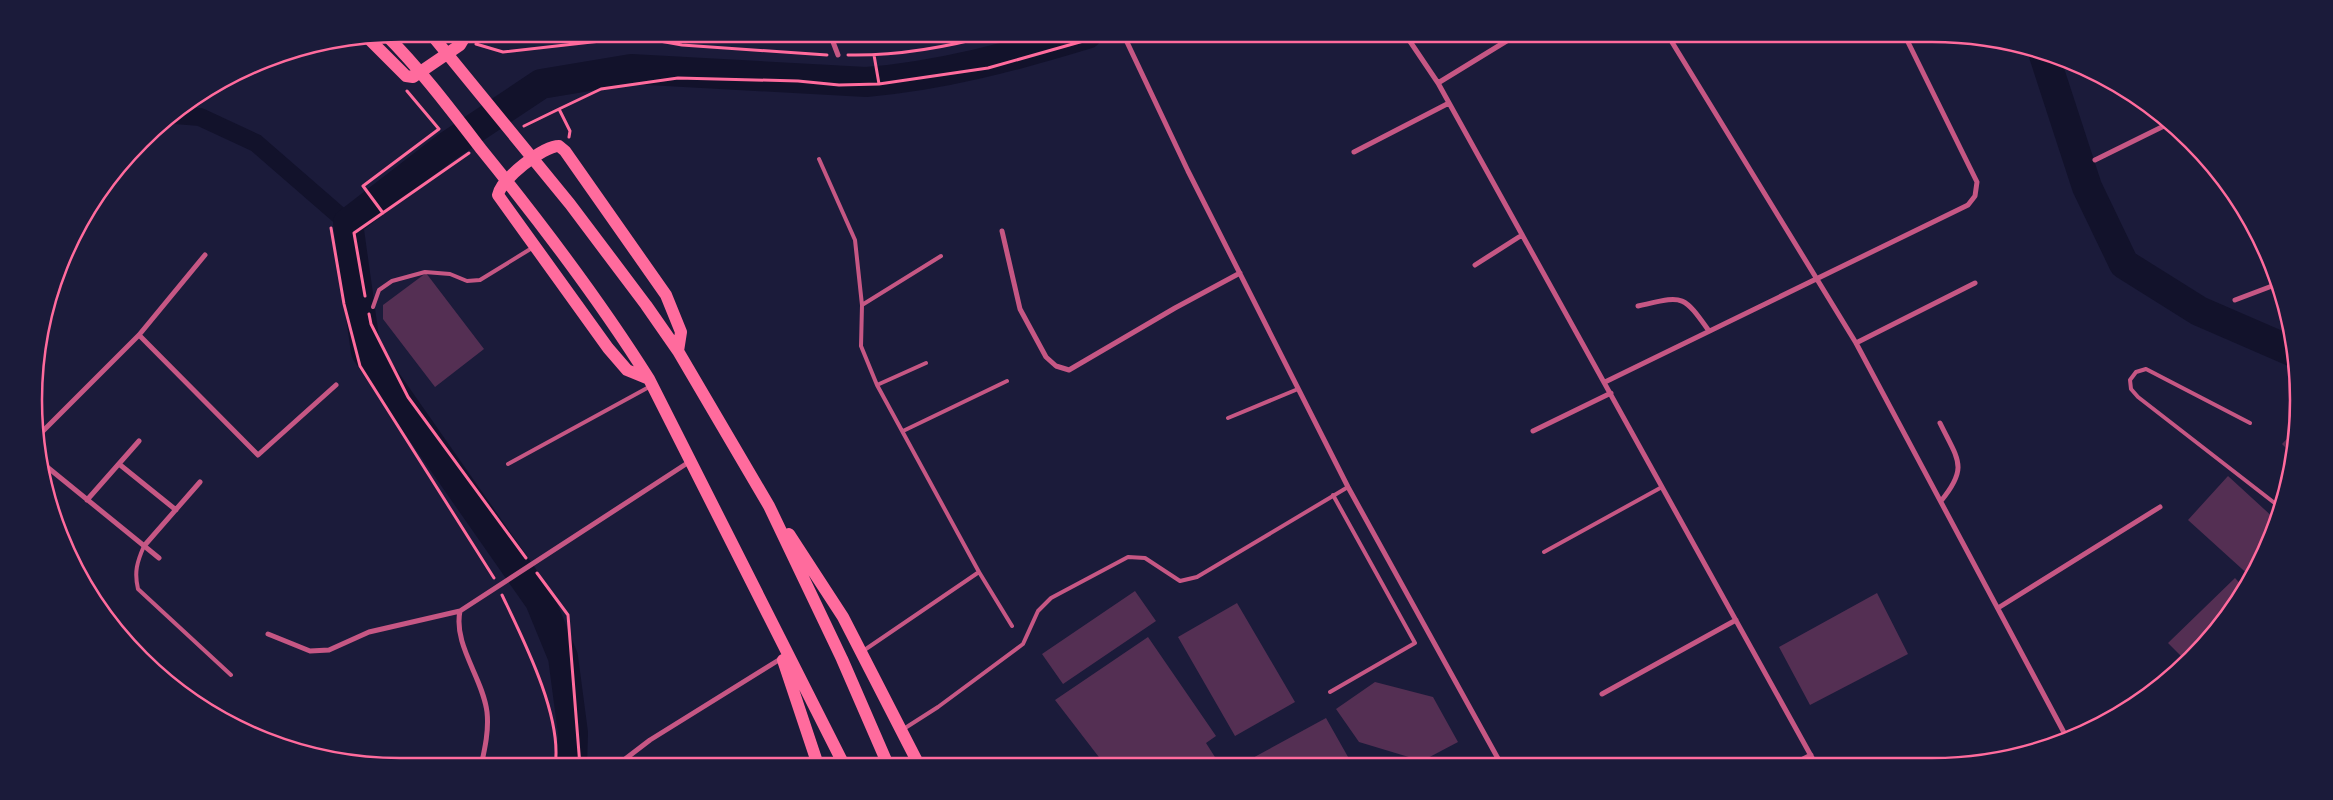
<svg xmlns="http://www.w3.org/2000/svg" width="2333" height="800" font-family="Overpass,sans-serif">
	<style>
		.lines { fill: none; stroke-linecap: round; stroke-linejoin: round }
		.canal { stroke: #12122b; stroke-width: 18 }
		.river { stroke: #12122b; stroke-width: 30 }
		.building { fill: #542f53 }
		.path { stroke: #ff6b9d; stroke-width: 3 }
		.service { stroke: #c65784; stroke-width: 4 }
		.minor { stroke: #c65784; stroke-width: 5 }
		.primary { stroke: #ff6b9d; stroke-width: 12 }
		.rim { fill: none; stroke: #ff6b9d; stroke-width: 2.5 }
	</style>
	<rect width="100%" height="100%" fill="#1b1b3a"/>
	<g class="lines">
		<path class="canal" d="M175,115L200,117L256,143L348,223"/>
		<path class="river" d="M2043,52L2087,187L2124,264L2199,311L2296,353
			M572,766L573,733L563,657L540,601L366,352L348,223L445,148L541,84L631,69L866,82C940,76 1015,56 1087,34"/>
	</g>
	<path class="building" d="M426,273L484,349L435,387L383,319V305Z
		M2298,427L2293,455L2282,444Z
		M2228,476L2276,520L2252,578L2188,520Z
		M2235,578L2245,589L2186,661L2168,643Z
		M1135,591L1156,621L1063,684L1042,654Z
		M1877,593L1908,654L1810,705L1779,647Z
		M1237,603L1295,702L1235,736L1178,637Z
		M1148,637L1216,736L1206,743L1220,765H1105L1055,700Z
		M1375,682L1433,697L1458,742L1422,761L1359,742L1336,709Z
		M1326,718L1352,764L1252,765L1249,760Z"/>
	<g class="lines">
		<path class="path" d="M654,40L682,45L827,55
			M476,44L503,52L636,37
			M848,55C897,56 948,47 995,34
			M874,55L879,84
			M524,126L559,109
			M569,137L570,131L559,109L601,89L678,78L798,81L839,85L879,84L988,68L1108,34
			M383,213L363,186L439,129L407,91
			M331,228L344,304L360,366L494,578
			M365,296L354,233L469,153
			M369,314L371,324L408,397L526,558
			M537,573L568,615L580,766
			M502,595C523,639 563,717 555,766"/>
		<path class="service" d="M819,159L855,240L862,305L861,346L877,385L979,572L1012,626
			M862,305L941,256
			M373,307L379,290L392,281L425,272L450,274L467,281L480,280L532,248
			M877,385L926,363
			M1228,418L1298,389
			M2250,423L2146,369L2136,372L2130,380L2131,389L2138,397L2281,508
			M903,431L1007,381
			M508,464L649,387
			M144,546C137,562 134,572 138,589L231,675
			M1544,552L1662,487
			M863,651L979,572
			M1330,692L1415,643L1333,495
			M902,730L938,707L1023,644L1038,611L1051,598L1128,557L1145,558L1180,581L1197,577L1348,487"/>
		<path class="minor" d="M830,34L838,55
			M1128,34L1126,40L1188,171L1348,487L1501,764
			M1405,34L1438,83L1815,763
			M1667,34L1856,343L2068,740
			M646,38V34
			M1438,83L1518,34
			M1354,152L1449,103
			M2095,160L2170,123
			M1002,231L1020,309L1046,357L1056,366L1069,370L1175,308L1240,273
			M1475,265L1522,235
			M2235,300L2280,283
			M1638,306C1683,296 1682,293 1709,331
			M139,335L258,455L336,385
			M1856,343L1975,283
			M1605,382L1968,205L1975,196L1977,182L1904,34
			M1940,423C1958,460 1969,467 1941,501
			M1533,431L1611,393
			M37,437L139,335L205,255
			M41,462L159,558
			M119,464L176,510
			M87,500L139,441
			M144,546L200,482
			M1998,608L2160,507
			M268,634L310,651L329,650L369,632L460,611
			M1602,694L1736,620
			M1793,764L1811,755
			M481,766C485,748 489,730 487,712C483,678 453,645 460,611L689,462
			M616,766L650,740L782,658"/>
		<path class="primary" d="M431,34L570,204L646,305L678,351L769,506L842,659L888,765
			M386,35C421,70 451,110 481,149C541,223 598,298 649,379L844,765
			M367,37L406,76L413,77L460,45L463,40L462,34
			M649,379L627,370L608,348L498,195C501,179 543,146 559,146L565,151L666,295L681,332L678,351
			M789,534L843,617L919,765
			M783,660L818,765"/>
	</g>
	<path d="M0 0H2333V800H0ZM400 42H1932A358 358 0 0 1 2290 400V400A358 358 0 0 1 1932 758H400A358 358 0 0 1 42 400V400A358 358 0 0 1 400 42Z" fill="#1b1b3a" fill-rule="evenodd"/>
	<path class="rim" d="M400 42H1932A358 358 0 0 1 2290 400V400A358 358 0 0 1 1932 758H400A358 358 0 0 1 42 400V400A358 358 0 0 1 400 42Z"/>
</svg>
